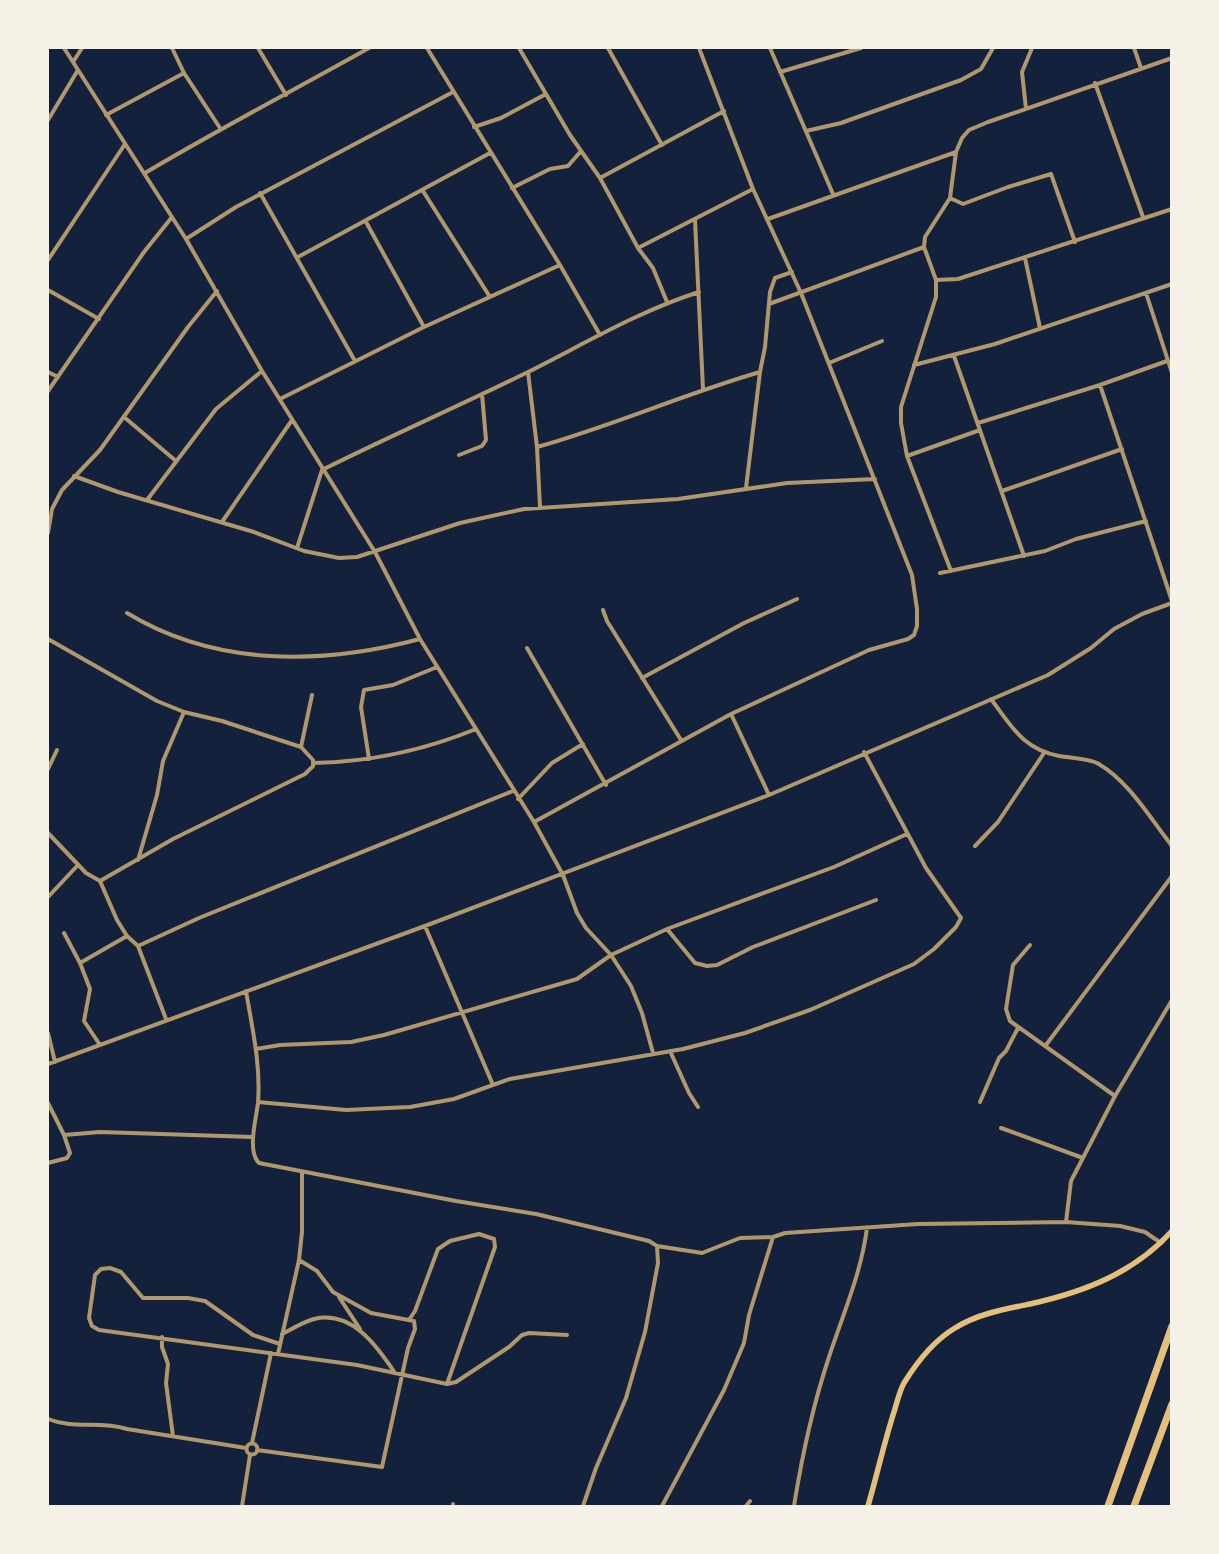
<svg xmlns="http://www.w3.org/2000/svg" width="1219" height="1554" font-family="'PT Sans Narrow',sans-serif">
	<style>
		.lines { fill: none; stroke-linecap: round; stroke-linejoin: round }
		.minor { stroke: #b1986c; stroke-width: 4 }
		.primary { stroke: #e5c07b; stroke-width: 5.5 }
		.motorway { stroke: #e5c07b; stroke-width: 7 }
	</style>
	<rect width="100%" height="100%" fill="#14213d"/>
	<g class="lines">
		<path class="minor" d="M64,48L186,239L262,371L375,552L420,639L534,822L563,875L577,913L586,928L611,955L631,986L642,1013L653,1053
			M172,48L184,73L220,128
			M258,48L286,95
			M427,48L560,265L600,335
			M519,48L570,135L600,178L638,248L653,268L667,302
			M608,48L662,145
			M770,48L833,194
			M1134,48L1141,68
			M73,62L82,48
			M780,72L861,48
			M1095,83L1143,217
			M1026,109L1022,72L1032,48
			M106,115L184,73
			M48,120L78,70
			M474,127L501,118L546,94
			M806,131L841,123L961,80L981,69L993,48
			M145,173C219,129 294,90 369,48
			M600,178L724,111
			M512,188L550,169L568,166L581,151
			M423,191L490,297
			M260,193L355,361
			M950,198L963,204L1008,187L1051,174L1075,242
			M768,219L956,152
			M695,220L703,389
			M366,222L424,327
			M186,239L236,207L453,92
			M638,248L753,189
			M298,257L490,153
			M1025,258L1040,328
			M48,260L125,144
			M936,280L958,279L1172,209
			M48,290L99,319
			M1146,293L1172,373
			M769,304L924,247
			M954,356L1024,556
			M829,363L882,341
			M914,365L995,344L1172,284
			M48,372L58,377
			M528,372L537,447L540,507
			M1100,385L1172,601
			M48,391L144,252L172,217
			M280,399L424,327L560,265
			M124,417L176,461
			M978,423L1100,385L1167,361
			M537,447C612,426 684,394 760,372
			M459,455L482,446L486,440L482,394
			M907,456L980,430
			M74,476L118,492L254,532L304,551L339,558L357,557L460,523L524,509L678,499L787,483L875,479
			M746,488L760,372L765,347L770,292L775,278L792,272
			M1002,491L1122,449
			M147,500L216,409L262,371
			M222,522L292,420
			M48,533L52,509L62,490L100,450L188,327L217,291
			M297,548L322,470C390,436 459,406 528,372C584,344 639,311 699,292
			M951,571L907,456L901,423V407L936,297V280L924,247L925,237L950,198L956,152L962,138L969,130L988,122L1172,58
			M940,573L1045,551L1076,539L1146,521
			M603,610L607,621L681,740
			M127,613C216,667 322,665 420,639
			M48,639L157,701L184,712L222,721L301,747L313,760V766L305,774L173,839L100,881
			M527,648L606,785
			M642,678L744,623L797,599
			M991,699C1012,727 1023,749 1059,756C1071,758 1086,758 1097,763C1128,780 1150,818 1172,846
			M731,714L769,795
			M301,747L312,695
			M369,759L361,707L364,690L393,685L437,667
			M313,763C369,762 425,750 476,729
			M48,769L57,750
			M518,799L552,763L583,744
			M534,822L731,714L869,650L908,639L914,635L917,626V609L912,575L801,293L753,189L699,48
			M48,833L86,873L100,881L117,920L127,936L138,946L166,1019
			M975,846L998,822L1044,753
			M138,860L157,795L163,761L184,712
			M48,897L78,865
			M425,926L493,1085
			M667,929L695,963L707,966L717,965L753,947L876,900
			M64,933L80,963L90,989L84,1021L100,1045
			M1030,945L1013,965L1006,1009L1010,1021L1115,1096
			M138,946L199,918L513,791
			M80,963L127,936
			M246,991C252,1027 261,1065 258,1103C256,1119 247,1152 259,1163L456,1201L536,1214L649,1241L657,1246L658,1263L645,1332L626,1398L596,1468L583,1506
			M48,1033L55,1062
			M1046,1045L1172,876
			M256,1049L280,1045L351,1042L384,1035L577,979L611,955L667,929L834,867L907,834
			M670,1051L689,1093L698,1107
			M48,1064L425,926L769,795L1048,675L1091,648L1114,629L1142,614L1172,603
			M258,1102L346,1110L410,1107L454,1099L510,1079L683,1049L745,1033L810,1010L914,964L934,949L956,927L961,918L926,868L864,752
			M980,1102L999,1058L1006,1051L1018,1028
			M48,1103L64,1135L70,1153L67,1158L48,1163
			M1001,1128L1083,1158
			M64,1135L100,1132L253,1137
			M1066,1222L1071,1181L1115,1096L1172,1000
			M657,1246L702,1253L740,1238L773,1237L785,1233L918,1224L1066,1222L1120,1226L1145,1232L1161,1243
			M339,1297L360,1329
			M409,1320L415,1311L438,1249L450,1241L479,1234L494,1239L495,1247L447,1384
			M282,1334C292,1329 303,1322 314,1319C352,1310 377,1346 395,1373
			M162,1337V1347L168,1364L166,1383L173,1436
			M280,1344L253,1335L205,1301L188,1298H143L121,1272L110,1268L101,1269L95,1275L89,1318L92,1326L99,1330L357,1365L447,1384L456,1382L509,1347L522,1335L529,1333L567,1335
			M278,1354L299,1260L302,1232V1172
			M48,1419C76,1430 98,1420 127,1429L246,1448
			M252,1443L271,1353
			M246.5 1449a5.5 5.5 0 1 1 11 0a5.5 5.5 0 1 1-11 0Z
			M257,1450L382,1467L408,1348L415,1329L414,1321L371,1313L333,1292L317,1271L299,1260
			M242,1506L250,1455
			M453,1506V1504
			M662,1506L724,1390L744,1343L749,1315L773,1237
			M746,1506L750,1501
			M794,1506C802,1456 813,1405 829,1357C843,1314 861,1274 867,1228"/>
		<path class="primary" d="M868,1506C877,1475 884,1443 894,1412C897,1403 899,1392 904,1383C917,1362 933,1341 955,1328C977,1314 1005,1309 1030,1304C1084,1292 1134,1273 1172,1231"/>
		<path class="motorway" d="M1108,1506L1172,1326
			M1134,1506L1172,1404"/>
	</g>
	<rect width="1219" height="1554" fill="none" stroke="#f6f1e7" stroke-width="98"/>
</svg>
